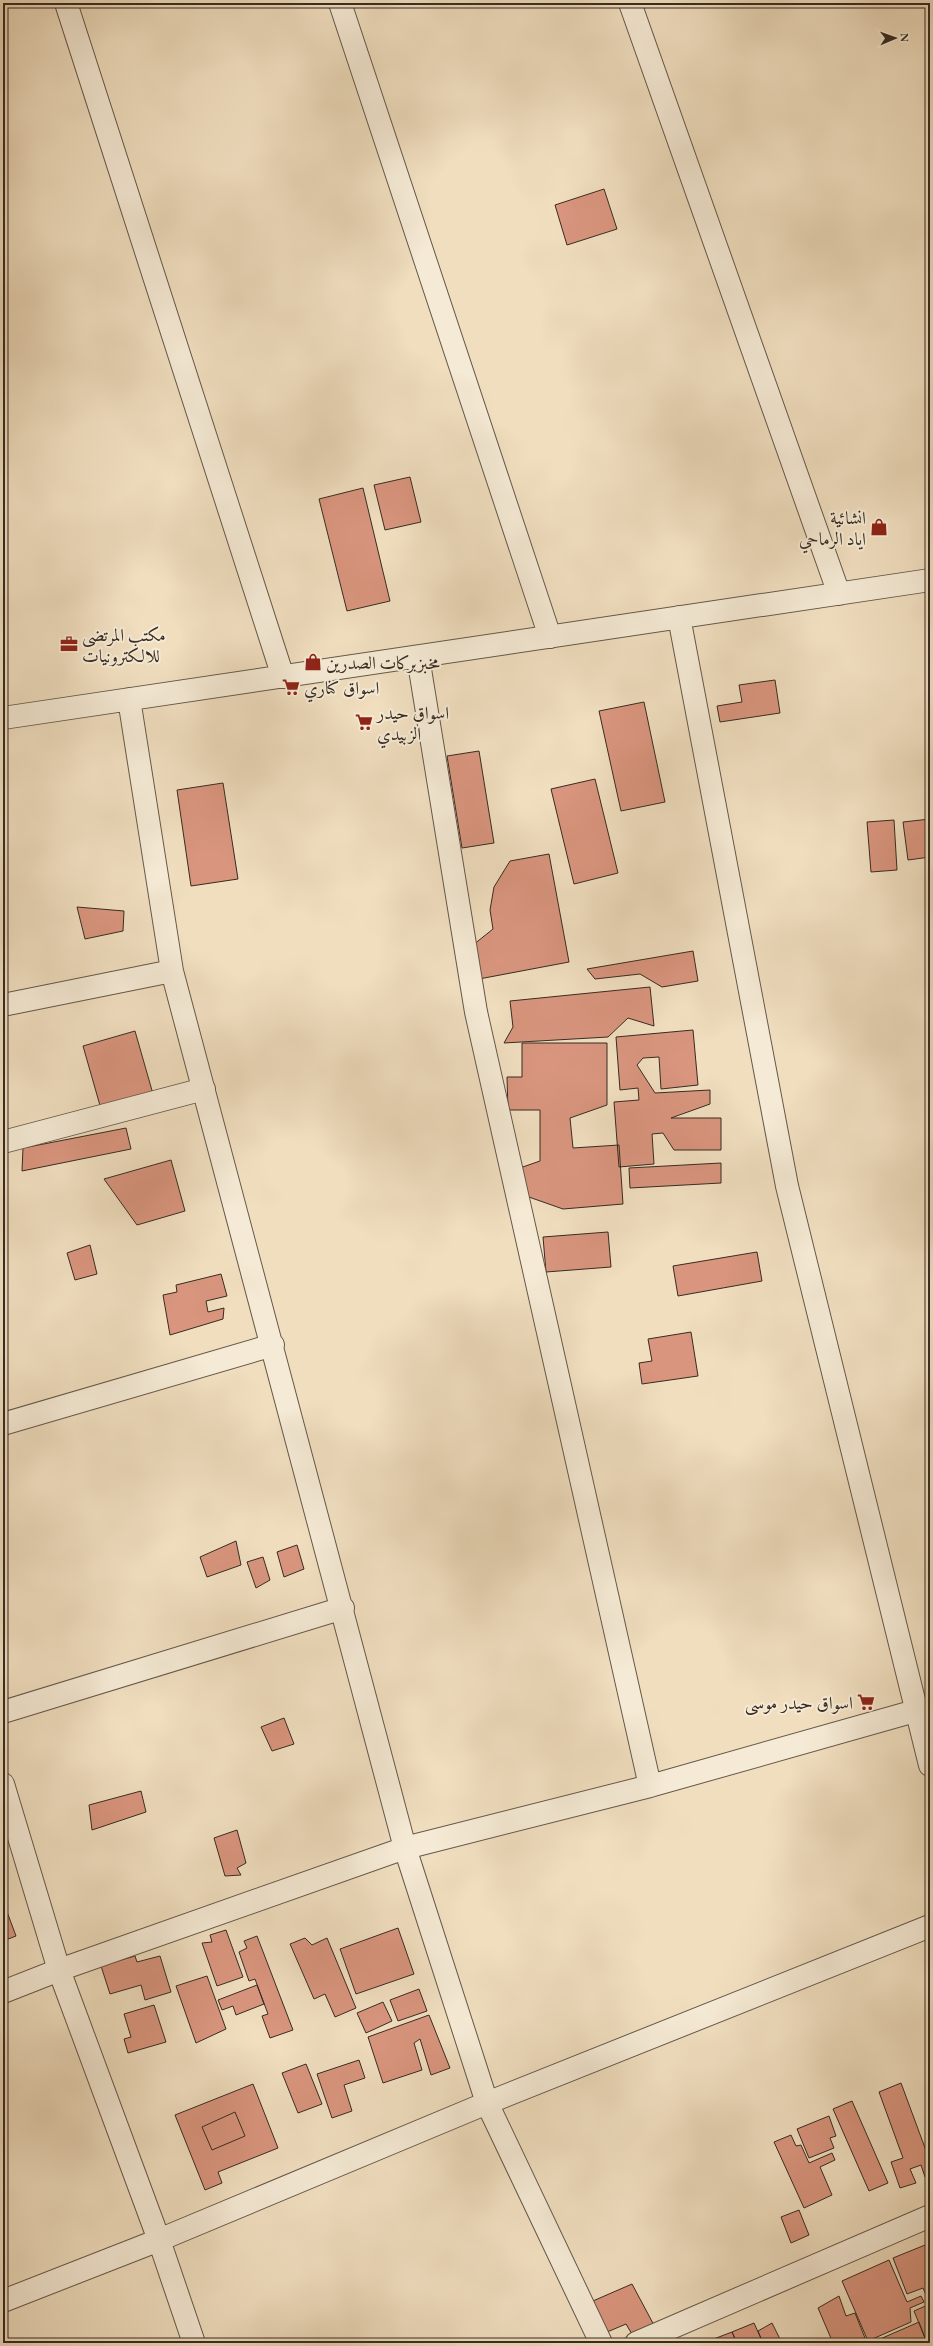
<svg xmlns="http://www.w3.org/2000/svg" width="933" height="2346" font-family="'EB Garamond',Amiri,serif">
	<style>
		.building { fill: #d9957e; stroke: #372b22 }
		.lines { fill: none; stroke-linecap: round; stroke-linejoin: round }
		.street-casing { stroke: #655849; stroke-width: 24 }
		.street { stroke: #f5ead5; stroke-width: 22 }
		.labels { text-anchor: middle; dominant-baseline: central; stroke-width: 4; stroke-linejoin: round; paint-order: stroke }
		.poi-label { font-size: 18px; fill: #372b22; stroke: #f5ead5; text-anchor: start }
	</style>
	<rect width="100%" height="100%" fill="#f0debf"/>
	<filter id="stains"><feTurbulence type="fractalNoise" baseFrequency=".005" numOctaves="4"/><feColorMatrix values="0 0 0 0 .2 0 0 0 0 .09 0 0 0 0 .02 0 0 0 .5 -.17"/></filter>
	<radialGradient id="worn" r=".72"><stop offset=".6" stop-color="#630" stop-opacity="0"/><stop offset="1" stop-color="#630" stop-opacity=".3"/></radialGradient>
	<path class="building" d="M604,189L617,229L567,245L555,205Z
		M410,477L421,522L385,530L374,485Z
		M363,488L390,601L347,611L319,499Z
		M775,680L780,713L720,722L717,706L742,702L739,685Z
		M644,702L665,802L621,811L599,711Z
		M479,751L494,843L462,848L447,756Z
		M595,779L618,873L574,884L551,789Z
		M223,783L238,879L191,886L177,790Z
		M930,819V857L908,860L903,822Z
		M894,820L897,870L871,872L867,822Z
		M549,854L569,962L479,979L473,945L493,929L490,910L494,887L510,861Z
		M77,907L124,911L123,931L85,939Z
		M693,951L698,981L662,987L640,974L595,979L587,969Z
		M650,987L654,1026L628,1018L608,1037L504,1043L513,1027L510,1001Z
		M693,1030L698,1085L661,1089L659,1057L643,1058L637,1065L655,1093L710,1090V1104L671,1118H721V1150H674L663,1133L652,1134L654,1164L619,1167L614,1102L639,1100L638,1088L620,1090L616,1037Z
		M135,1031L153,1094L101,1109L83,1046Z
		M522,1043H607V1105L570,1118L573,1148L619,1145L623,1204L563,1209L526,1196L517,1169L540,1161V1110H508L507,1077H522Z
		M126,1128L131,1149L22,1171L23,1148Z
		M171,1160L185,1211L137,1225L104,1179Z
		M721,1163V1183L630,1188L629,1168Z
		M608,1232L611,1267L546,1272L543,1237Z
		M90,1245L97,1274L75,1280L67,1253Z
		M757,1252L762,1281L678,1296L673,1266Z
		M221,1274L227,1296L206,1301L208,1312L224,1308L223,1319L170,1335L163,1295L177,1292L176,1285Z
		M691,1332L698,1376L642,1384L639,1363L652,1361L648,1339Z
		M236,1541L241,1565L207,1577L200,1557Z
		M297,1545L304,1569L284,1577L277,1552Z
		M263,1557L270,1580L256,1588L247,1562Z
		M284,1718L294,1744L272,1751L261,1727Z
		M141,1791L146,1812L92,1830L89,1805Z
		M237,1830L246,1863L237,1868L241,1875L225,1876L214,1838Z
		M3,1901L16,1936L3,1941Z
		M398,1928L414,1974L356,1994L340,1949Z
		M226,1930L243,1977L217,1986L202,1943L212,1942L210,1935Z
		M257,1936L293,2030L270,2038L262,2016L268,2014L255,1979L249,1981L239,1952L247,1948L244,1941Z
		M305,1938L312,1945L327,1938L356,2008L335,2017L325,1994L314,1999L290,1944Z
		M135,1956L137,1962L160,1956L171,1992L145,2000L141,1985L110,1994L101,1966Z
		M207,1976L226,2029L196,2043L176,1986Z
		M257,1985L264,2004L236,2015L233,2006L222,2010L218,2000Z
		M419,1989L427,2011L398,2021L390,2000Z
		M383,2002L392,2021L366,2033L357,2013Z
		M154,2005L166,2042L128,2053L124,2039L131,2037L124,2014Z
		M429,2015L450,2068L431,2075L420,2039L414,2043L422,2070L383,2083L368,2037Z
		M359,2060L365,2078L344,2085L352,2111L332,2118L317,2074Z
		M306,2064L322,2104L298,2113L282,2073Z
		M901,2083L928,2156L930,2155V2175L925,2177L921,2165L910,2169L916,2183L900,2188L891,2162L903,2158L879,2092Z
		M253,2084L278,2148L218,2172L222,2183L205,2190L175,2115Z
		M852,2101L888,2183L869,2191L833,2109Z
		M235,2112L245,2136L212,2150L202,2127Z
		M829,2116L836,2136L830,2138L834,2148L809,2158L797,2129Z
		M791,2135L796,2146L801,2145L809,2163L832,2153L835,2160L820,2167L832,2195L804,2208L774,2142Z
		M799,2210L809,2235L791,2243L781,2217Z
		M930,2243V2343H927L914,2311L930,2304L923,2288L907,2294L893,2258Z
		M889,2260L907,2302L921,2296L924,2302L910,2308L911,2322L868,2341L842,2281Z
		M632,2284L655,2327L636,2341L626,2324L600,2335L586,2304Z
		M839,2296L846,2316L855,2313L867,2343H833L818,2308Z
		M919,2322L927,2343H871Z
		M754,2323L763,2343H737L732,2332Z
		M772,2323L782,2343H763L758,2331Z
		M732,2332L737,2343H712L711,2340Z"/>
	<g class="lines">
		<g class="street-casing">
			<path id="street" d="M66,3L283,677
				M340,3L550,637
				M630,3L839,594
				M679,617L787,1186L930,1765
				M418,657L476,1012L650,1786
				M129,699L172,971L405,1848L487,2103L601,2343
				M3,718L930,580
				M3,1005L172,971
				M3,1142L204,1089
				M3,1424L273,1345
				M3,1712L343,1608
				M3,1784L59,1970L159,2240L194,2343
				M3,1992L59,1970L405,1848L650,1786L915,1711
				M3,2301L159,2240L487,2103L930,1926
				M636,2343L930,2216"/>
		</g>
		<use href="#street" class="street"/>
	</g>
	<defs>
		<g id="shop-bare" transform="scale(1.38)"><path d="M-5-2.5h2.3a2.7 3.5 0 0 1 5.4 0H5L5.5 6h-11ZM-1.5-2.5h3a1.5 2.3 0 0 0-3 0Z" fill="#8f2418" stroke="#f5ead5" stroke-width="2.5" paint-order="stroke"/></g>
		<g id="office-bare" transform="scale(1.38)"><path d="M-6-3h4V-5.5h4V-3h4V5H-6ZM-1-4.5V-3h2v-1.5ZM-6 0V1H6V0Z" fill="#8f2418" stroke="#f5ead5" stroke-width="2.5" paint-order="stroke"/></g>
		<g id="supermarket-bare" transform="scale(1.38)"><path d="M-6-5.5h2.5l.6 2H6L4.5 2H-2.5L-4.4-4H-6ZM-1.5 3.2a1.3 1.3 0 1 0 .1 0ZM3 3.2a1.3 1.3 0 1 0 .1 0Z" fill="#8f2418" stroke="#f5ead5" stroke-width="2.5" paint-order="stroke"/></g>
	</defs>
	<g fill-rule="evenodd">
		<use href="#shop-bare" x="879" y="527"/>
		<use href="#office-bare" x="69" y="644"/>
		<use href="#shop-bare" x="313" y="662"/>
		<use href="#supermarket-bare" x="291" y="687"/>
		<use href="#supermarket-bare" x="364" y="722"/>
		<use href="#supermarket-bare" x="866" y="1702"/>
	</g>
	<g class="labels">
		<g class="poi-label">
			<text x="866" y="517" text-anchor="end">انشائية<tspan x="866" dy="21">اياد الرماحي</tspan></text>
			<text x="82" y="634">مكتب المرتضى<tspan x="82" dy="21">للالكترونيات</tspan></text>
			<text x="326" y="662">مخبزبركات الصدرين</text>
			<text x="304" y="687">اسواق كناري</text>
			<text x="377" y="712">اسواق حيدر<tspan x="377" dy="21">الزبيدي</tspan></text>
			<text x="853" y="1702" text-anchor="end">اسواق حيدر موسى</text>
		</g>
	</g>
	<rect width="933" height="2346" fill="none" stroke="#f0debf" stroke-width="16"/>
	<rect x="4" y="4" width="925" height="2338" fill="none" stroke="#372b22" stroke-width="2"/>
	<rect x="8" y="8" width="917" height="2330" fill="none" stroke="#372b22"/>
	<g transform="translate(895 38) rotate(88)" stroke="#f5ead5" stroke-width="3" paint-order="stroke">
	<path d="M0-3L7 15L0 10L-7 15Z" fill="#372b22"/>
	<text y="-6" font-size="11" font-weight="bold" text-anchor="middle" fill="#372b22">N</text>
	</g>
	<rect width="100%" height="100%" filter="url(#stains)"/>
	<rect width="100%" height="100%" fill="url(#worn)"/>
</svg>
